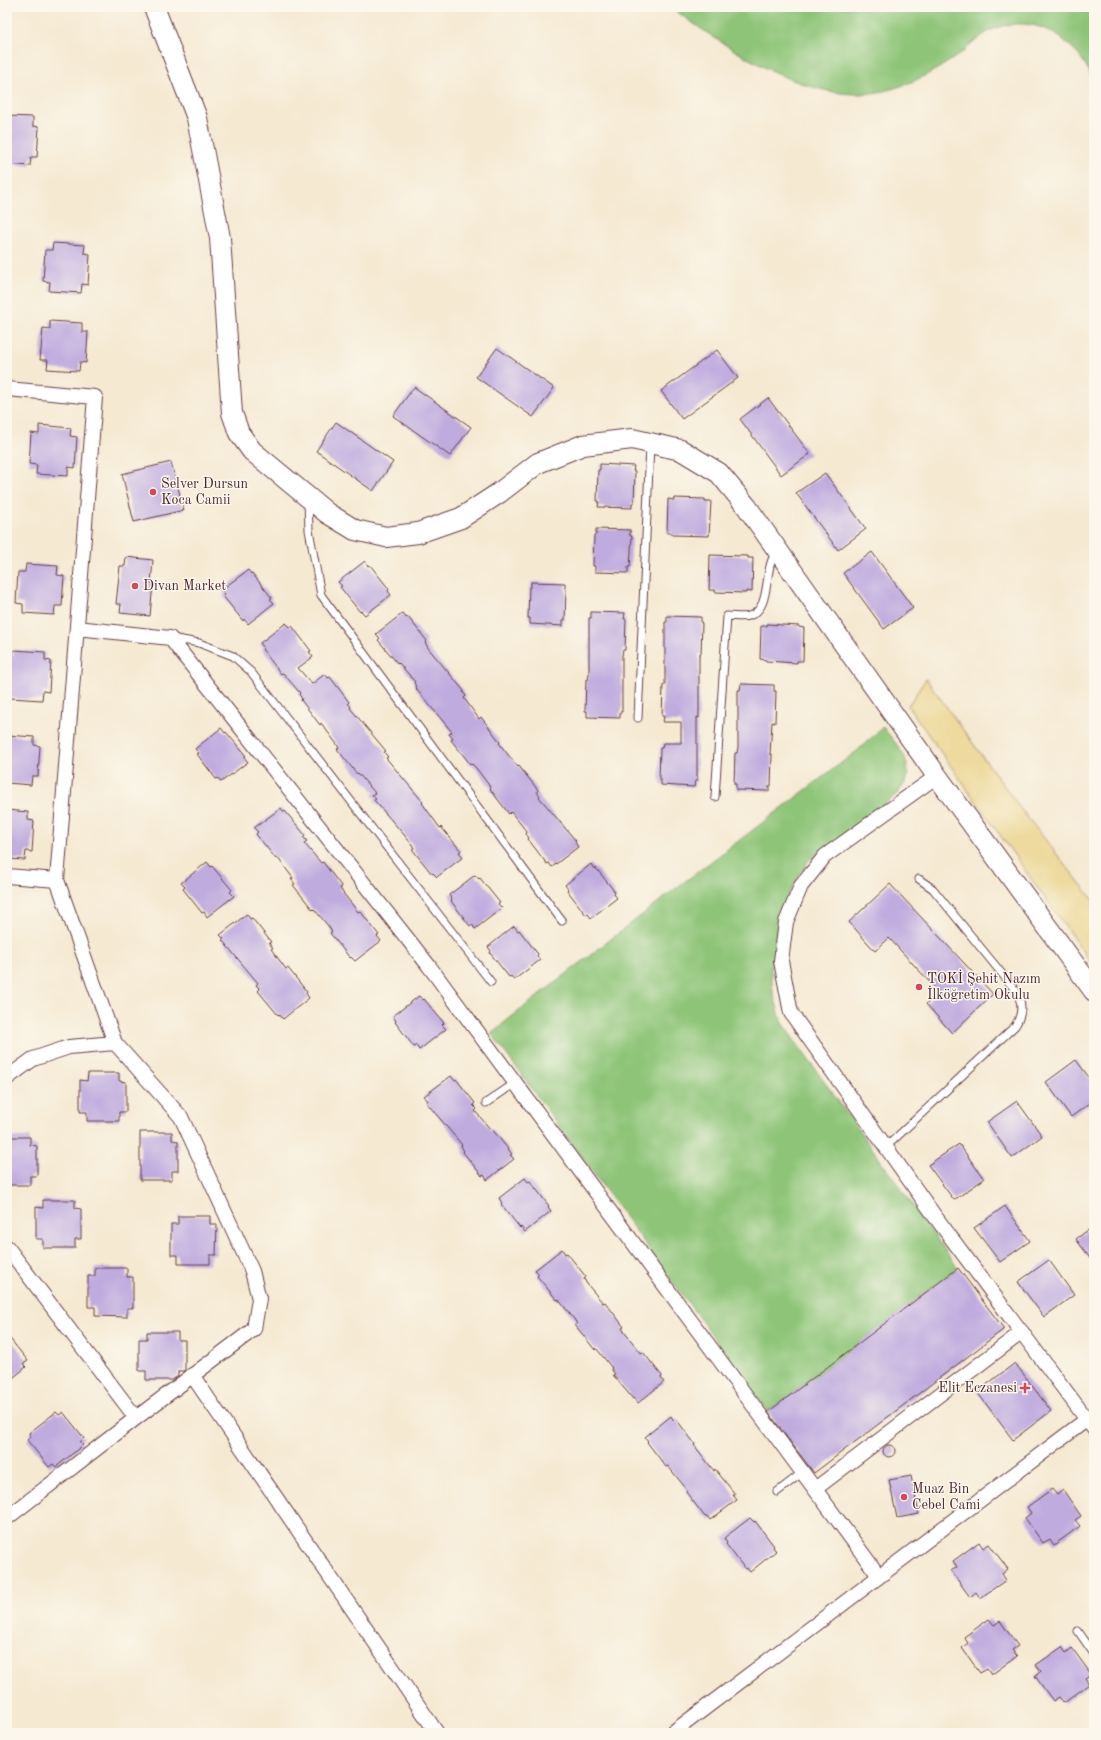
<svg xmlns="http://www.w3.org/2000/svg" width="1101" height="1740" font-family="'Old Standard TT',serif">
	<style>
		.green { fill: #8dc477; stroke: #6c7251 }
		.sand { fill: #eeda9e; stroke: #9c7c64 }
		.building { fill: #c0abdf }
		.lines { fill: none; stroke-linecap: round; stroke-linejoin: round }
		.lane-casing { stroke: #643d44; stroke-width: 9 }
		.street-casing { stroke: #643d44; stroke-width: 16 }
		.secondary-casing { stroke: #643d44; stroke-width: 22 }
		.lane { stroke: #fff; stroke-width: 7 }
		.street { stroke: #fff; stroke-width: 14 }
		.secondary { stroke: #fff; stroke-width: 20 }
		.poi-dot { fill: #d1495b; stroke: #fbf7ec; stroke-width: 1.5 }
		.labels { text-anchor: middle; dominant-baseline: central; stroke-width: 3; stroke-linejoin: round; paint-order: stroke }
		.poi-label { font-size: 14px; fill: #4a1f2b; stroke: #fbf7ec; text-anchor: start }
	</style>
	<rect width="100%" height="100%" fill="#fbf7ec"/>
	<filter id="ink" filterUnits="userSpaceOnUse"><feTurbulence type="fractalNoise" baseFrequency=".025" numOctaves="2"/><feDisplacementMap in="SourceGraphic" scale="8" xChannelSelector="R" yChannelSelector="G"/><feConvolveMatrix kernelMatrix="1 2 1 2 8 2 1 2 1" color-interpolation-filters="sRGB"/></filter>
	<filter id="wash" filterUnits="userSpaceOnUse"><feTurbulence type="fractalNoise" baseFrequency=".012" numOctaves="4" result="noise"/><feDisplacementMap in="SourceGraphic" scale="16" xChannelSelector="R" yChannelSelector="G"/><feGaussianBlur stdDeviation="0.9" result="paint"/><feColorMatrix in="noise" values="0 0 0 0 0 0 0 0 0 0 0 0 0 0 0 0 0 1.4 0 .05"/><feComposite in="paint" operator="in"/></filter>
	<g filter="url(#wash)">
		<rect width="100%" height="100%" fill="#f5e9d2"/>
		<path class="green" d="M670,7H1094V82C1079,43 1038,11 994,29C981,34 972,45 961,53C930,76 894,94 856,94C793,94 719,42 670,7Z
			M883,727C901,751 922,768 895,796L808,861L790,892L778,926L771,968L773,993L782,1023L958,1268L768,1412L491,1033L675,889L857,751Z"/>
		<path class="sand" d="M926,679L1020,808L1094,901V967L908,706Z"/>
		<g id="blocks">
			<path class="building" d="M7,116L33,117V126L39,127L37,157H31L30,166L7,164Z
				M53,243L85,245L84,253L90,254L88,285L82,284L81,293L49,291L50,282L43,281L45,250H52Z
				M50,321L82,323V332H88L86,363L80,362L79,371L47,369L48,360H40L43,328L50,329Z
				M497,348L554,388L533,417L476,377Z
				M717,350L738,378L682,419L661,391Z
				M414,387L471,427L450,456L393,416Z
				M768,398L810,454L781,475L740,419Z
				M336,422L393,462L373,491L316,451Z
				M39,425L71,428L70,436L77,437L75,468L68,467V476L36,474L37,465L29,464L31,433L39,434Z
				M171,462L184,510L134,522L122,474Z
				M600,464L634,466L633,471H635L634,503H632V508L598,507L599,501H597L598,470H600Z
				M825,473L866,529L838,550L796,493Z
				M674,498L705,499V501H711L709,536L672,535V533H667L668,499L674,500Z
				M596,529L630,530V536H632L630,567H628V573L595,572V566H593L594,535H596Z
				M872,552L913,608L884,629L843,573Z
				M710,555L748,556V558H753L752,592L746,591V593L715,592V590H709Z
				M126,557L153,560L151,583H153L150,616L120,613L121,604H116L120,566H125Z
				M365,561L368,566L370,565L389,589L388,591L391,595L365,615L361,611L360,612L340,587L342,586L338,582Z
				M26,564L58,566L57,575L64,576L62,606H55L54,615L23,613V604L16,603L18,572H25Z
				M248,570L251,574L252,573L272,598L270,599L274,603L248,624L244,619L243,621L223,596L225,594L221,590Z
				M531,582L565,583V589H566L565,620H563V626L530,624V618H528L529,587H531Z
				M591,612L625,613L624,619H626L625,650H623L622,656V712H620V718L587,717V711H585L586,680H588L589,674V618H591Z
				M403,613L406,618L408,617L427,641L425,642L428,648L464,691L463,692L466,696L464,698L479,719L481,717L500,742L499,743L509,756L518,767L519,766L538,790L537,792L540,796L539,797L576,841L575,842L578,847L552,867L549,863L547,864L528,839L529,838L526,834L527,832L511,812L509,814L490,789L491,788L476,768L472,764L471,765L451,740L453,739L449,734L452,732L416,689L417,688L414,683L415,682L399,663L398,664L378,640L380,638L376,634Z
				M667,616L701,617V623H702L701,654H699V718L697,717V781H695L694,787L661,785V780H659L660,748H662L663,743H681V722H663L664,716H662L663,685H665V622H667Z
				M286,623L290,627L292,626L311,651L309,652L313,657L298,668L312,684L325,674L328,678L330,677L349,702L348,703L351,707L350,708L386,751L384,752L388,757L386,758L423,802L422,803L440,828L441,827L461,851L459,852L463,857L437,877L433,873L432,874L412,849L414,848L411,843L374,800L376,799L372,795L375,793L358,773L357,774L337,749L339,748L336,743L321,723L320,725L301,700L302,699L299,694L300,693L283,673L281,674L262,649L264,648L260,643Z
				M767,624L799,626V627L804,628L803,661H797V663L766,661V660L760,659L761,626H767Z
				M14,650L45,652V660L51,661L49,692L43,691L42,700L10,698L11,689H7V657H13Z
				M741,684L774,685V691H776L775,723L772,722L770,754H772L771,786H769V791L736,790V784H734L735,753H737L738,747V690H740Z
				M221,728L225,733L226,732L246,756L244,757L248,762L221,782L218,778L216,779L197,754L199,753L195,749Z
				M7,735L34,737V745L40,746L38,776H32L31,785L7,783Z
				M281,808L284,812L285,811L305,835L303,837L307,841L304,843L321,863L323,862L342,887L340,888L343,893L358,912L360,911L379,935L377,936L381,941L355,961L351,957L350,958L330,933L332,932L329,927L314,909L313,910L293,885L295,884L291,879L293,878L277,857L276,859L256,834L258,832L254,828Z
				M7,810L28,812V820L34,821L32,852L26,851L25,860L7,859Z
				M207,862L211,867L212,866L232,890L230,892L234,896L207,917L204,912L202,913L183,889L185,887L181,883Z
				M591,864L594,869L596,868L615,892L614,894L617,898L591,918L588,914L586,915L567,890L568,889L565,885Z
				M475,875L479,879L480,878L500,903L498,904L502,908L475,929L472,924L470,926L451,901L452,900L449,895Z
				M890,884L993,994L952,1033L926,1004L939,992L889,938L875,951L849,922Z
				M247,914L250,919L252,918L271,942L269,943L273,948L271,949L286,969L288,968L307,992L306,993L309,998L283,1019L279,1014L278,1015L258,991L260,989L256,985L258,983L222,940L224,939L220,935Z
				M514,926L518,931L519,930L538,954L537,956L540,960L514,980L511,976L509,977L490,953L491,951L488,947Z
				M419,996L423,1000L424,999L444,1023L442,1025L446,1029L419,1050L416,1045L414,1047L395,1022L396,1021L393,1016Z
				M1076,1060L1094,1084V1100L1071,1117L1046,1082Z
				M88,1073H119V1081L126,1082V1112H119V1121H87V1112H80V1080L87,1081Z
				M451,1076L454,1080L456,1079L475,1103L473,1105L477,1109L475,1111L491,1130L492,1129L512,1154L510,1155L514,1159L487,1180L484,1175L482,1176L463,1152L464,1151L461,1146L462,1145L426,1102L428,1101L424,1096Z
				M1017,1101L1042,1136L1012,1158L987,1122Z
				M140,1132H172V1140L178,1141V1171H172V1180H140Z
				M7,1137H30V1145L37,1146V1176H30V1185H7Z
				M959,1144L984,1179L954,1200L928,1165Z
				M525,1178L528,1182L530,1181L549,1206L548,1207L551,1211L525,1232L521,1227L520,1228L501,1204L502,1203L499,1198Z
				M43,1200H75V1208L81,1209V1239H75V1248H43V1239H36V1207L43,1208Z
				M1005,1206L1030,1241L1000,1262L974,1228Z
				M178,1216H210V1224H217L216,1255H210V1264H178V1255H171V1224H178Z
				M1094,1229V1264L1076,1239L1088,1230L1090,1232Z
				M562,1249L565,1254L567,1253L586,1277L584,1279L587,1284L603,1303L605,1302L624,1327L622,1328L625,1333L641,1353L643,1352L662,1376L661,1378L664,1382L638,1403L634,1398L633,1399L613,1375L615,1374L611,1369L612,1368L596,1348L595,1350L575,1325L577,1324L574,1319L558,1299L557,1300L537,1276L539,1274L535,1270Z
				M1049,1260L1074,1295L1044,1317L1018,1282Z
				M95,1268H127V1277H133V1308H127V1317L95,1316V1307H88V1276H95Z
				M958,1268L1004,1329L814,1473L768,1412Z
				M147,1332H178V1340H185V1371H178V1376L172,1380H146V1371H139V1339H147Z
				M7,1335L28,1361L23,1364L26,1367L7,1383Z
				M1015,1363L1051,1411L1013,1440L977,1392Z
				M56,1412L59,1415L63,1412L84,1438L80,1442L83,1445L56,1467L53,1464L49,1467L27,1440L31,1437L29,1433Z
				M671,1416L674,1421L676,1419L695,1444L694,1445L714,1471L715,1469L735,1494L733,1495L737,1500L710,1520L707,1516L705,1517L686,1492L687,1491L684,1486L668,1466L666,1467L647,1442L648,1441L645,1437Z
				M883 1451a6 6 0 1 1 12 0a6 6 0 1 1-12 0Z
				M911,1476L919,1514L897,1518L889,1480Z
				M1052,1489L1057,1495L1063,1490L1081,1516L1075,1520L1080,1526L1054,1545L1050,1539L1043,1543L1025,1518L1031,1513L1027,1507Z
				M750,1518L754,1522L755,1521L774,1546L773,1547L776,1551L750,1572L747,1568L745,1569L726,1544L727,1543L724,1538Z
				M979,1542L983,1548L989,1544L1008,1569L1002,1574L1006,1580L980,1598L976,1592L970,1597L951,1571L957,1567L953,1561Z
				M989,1619L994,1625L1000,1621L1018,1646L1012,1650L1017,1656L991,1675L987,1669L980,1673L962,1648L968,1643L964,1637Z
				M1062,1647L1066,1653L1072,1648L1091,1674L1085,1678L1089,1684L1064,1703L1059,1697L1053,1701L1035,1676L1041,1671L1036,1665Z"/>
		</g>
	</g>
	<g filter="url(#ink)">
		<use href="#blocks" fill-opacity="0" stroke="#643d44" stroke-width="1"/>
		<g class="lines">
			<g class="lane-casing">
				<path id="lane" d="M308,501L309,530L321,595L562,921
					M171,638L199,643L233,656L251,672L491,982
					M638,718L650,445
					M715,797L727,616C734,616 743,618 749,616C773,609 762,568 777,551
					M486,1103L515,1083
					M886,1147L1015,1026C1023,1014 1023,1003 1016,991L933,889L919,879
					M777,1492L803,1472
					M1078,1631L1094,1654"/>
			</g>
			<g class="street-casing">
				<path id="street" d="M7,389L95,397L57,880L115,1043L181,1117L252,1271L259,1299L254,1329L136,1418L7,1518
					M77,628L170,638L429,966L879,1576
					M937,776L825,856L801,886L786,922L781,961L791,1013L934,1215L1094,1429
					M7,876L57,880
					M7,1078L33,1059L69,1047L115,1043
					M7,1247L136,1418
					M192,1375L437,1733
					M815,1489L1022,1332
					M672,1733L1094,1414"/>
			</g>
			<g class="secondary-casing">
				<path id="secondary" d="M154,7L197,118L220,238L232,413L239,433L252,451L327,513L355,530L386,537L418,533L461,518L499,493L538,463L583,445L632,439L681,450L719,473L747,507L937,776L1094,991"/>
			</g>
			<use href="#lane" class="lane"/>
			<use href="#street" class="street"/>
			<use href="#secondary" class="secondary"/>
		</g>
	</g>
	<g class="poi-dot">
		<circle cx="153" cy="492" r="4"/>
		<circle cx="135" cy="586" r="4"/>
		<circle cx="919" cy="987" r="4"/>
		<path d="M1023 1382h4v4h4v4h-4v4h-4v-4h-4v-4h4z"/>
		<circle cx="904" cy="1497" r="4"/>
	</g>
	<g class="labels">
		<g class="poi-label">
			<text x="161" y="484">Selver Dursun<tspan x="161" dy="16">Koca Camii</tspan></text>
			<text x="143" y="586">Divan Market</text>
			<text x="927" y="979">TOKİ Şehit Nazım<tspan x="927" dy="16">İlköğretim Okulu</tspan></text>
			<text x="1017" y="1388" text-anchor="end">Elit Eczanesi</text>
			<text x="912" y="1489">Muaz Bin<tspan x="912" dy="16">Cebel Cami</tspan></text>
		</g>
	</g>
	<rect width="1101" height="1740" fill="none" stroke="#fbf7ec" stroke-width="24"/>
</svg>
